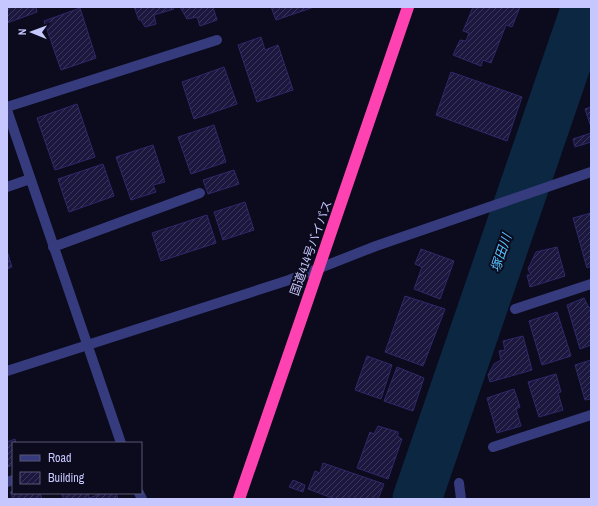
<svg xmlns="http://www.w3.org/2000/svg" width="598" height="506" font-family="'Archivo Narrow','Noto Sans JP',sans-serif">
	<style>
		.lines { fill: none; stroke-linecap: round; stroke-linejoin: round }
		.river { stroke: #0b2742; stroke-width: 49 }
		.building { fill: url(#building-hatch); stroke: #2e296b }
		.minor { stroke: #353b7d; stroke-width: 10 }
		.highway { stroke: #ff42b2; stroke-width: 12 }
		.labels { text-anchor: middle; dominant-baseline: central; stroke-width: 4; stroke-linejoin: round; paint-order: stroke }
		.street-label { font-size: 12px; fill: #c7c7ff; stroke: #0c0b1d }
		.water-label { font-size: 13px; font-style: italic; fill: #55c4ff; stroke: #0c0b1d }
	</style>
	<defs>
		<pattern id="building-hatch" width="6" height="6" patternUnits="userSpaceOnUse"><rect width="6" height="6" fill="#1b173e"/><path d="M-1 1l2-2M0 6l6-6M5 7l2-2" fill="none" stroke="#3b375b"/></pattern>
	</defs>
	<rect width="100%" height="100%" fill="#0c0b1d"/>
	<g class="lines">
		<path class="river" d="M417,499L586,7"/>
	</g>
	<path class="building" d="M7,7H36L37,12L7,23Z
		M134,7H173L174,9L154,15L156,24L145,27L141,20H139Z
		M180,7H213L217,20L200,26L197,17L187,19Z
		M271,7H314L276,20Z
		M473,7H520L512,27L506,25L491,63L483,60L481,66L453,55L460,40L466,41L469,33L463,31Z
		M80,8L96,58L61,70L44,21Z
		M261,37L265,50L278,45L293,90L257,102L238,45Z
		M224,67L237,104L194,119L182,82Z
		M451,72L522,97L507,141L436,115Z
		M77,104L95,157L55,170L37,118Z
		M591,107V127L585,109Z
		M214,125L226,162L191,174L178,137Z
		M591,133V142L575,147L573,139Z
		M153,145L165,182L153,185L156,192L131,200L116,157Z
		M103,164L114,196L69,212L58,179Z
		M234,170L239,184L208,194L203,180Z
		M245,202L254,230L223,240L214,212Z
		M591,213V266L587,268L573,218Z
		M207,215L216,243L161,261L152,233Z
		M557,247L565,276L530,287L527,275H531L528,269L536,252Z
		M421,249L454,261L440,299L414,289L422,267L415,264Z
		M7,251L12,267L7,269Z
		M405,296L445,309L423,366L385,352Z
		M584,298L589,308L591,307V345L580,349L567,305Z
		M557,312L571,356L542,365L529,321Z
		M523,336L532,370L490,382L488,375L494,364L501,360L499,351L505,350L503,341Z
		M367,356L392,365L381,399L355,390Z
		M591,360V399L585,400L575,365Z
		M397,367L424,378L413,411L384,401Z
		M556,374L561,392L558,393L563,410L539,417L528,382Z
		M514,389L520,407L516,409L521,426L497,433L487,398Z
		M378,426L398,432V437L402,439L388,479L357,468L370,432L374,434Z
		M15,439L16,443H13V465L7,467V442Z
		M323,463L384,484L378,499H335L308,489L315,471L320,473Z
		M293,480L305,485L303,492L289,487Z
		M13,491V493H40L42,499H13L10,492Z
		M61,493H88L89,498L103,493H116L118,499H64Z"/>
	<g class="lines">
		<path class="minor" d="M7,107L217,40
			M7,110L121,443
			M7,187L30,179
			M53,247L200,193
			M515,309L591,284
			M7,371L289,280L376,246L591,172
			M493,447L591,415
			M7,482L13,480
			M459,483L461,499
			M139,493L142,499"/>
		<path class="highway" d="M239,499C295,335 353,171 408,7"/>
	</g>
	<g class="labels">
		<g class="street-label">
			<text transform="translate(311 248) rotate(-70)">国道414号バイパス</text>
		</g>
		<g class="water-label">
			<text transform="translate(501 253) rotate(-71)">塚田川</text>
		</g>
	</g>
	<rect width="598" height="506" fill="none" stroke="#c7c7ff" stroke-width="16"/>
	<rect x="12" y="442" width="130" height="52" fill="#0c0b1d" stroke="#575677"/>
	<rect x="20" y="455" width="20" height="6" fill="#353b7d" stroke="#575677"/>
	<text x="48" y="462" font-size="12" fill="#c7c7ff">Road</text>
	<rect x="20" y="472" width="20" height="12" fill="url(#building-hatch)" stroke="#575677"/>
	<text x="48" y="482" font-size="12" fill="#c7c7ff">Building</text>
	<g transform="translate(32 32) rotate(271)" stroke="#0c0b1d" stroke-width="3" paint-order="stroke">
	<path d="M0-3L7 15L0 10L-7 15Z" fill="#c7c7ff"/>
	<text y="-6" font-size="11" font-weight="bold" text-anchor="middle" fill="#c7c7ff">N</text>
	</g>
</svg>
